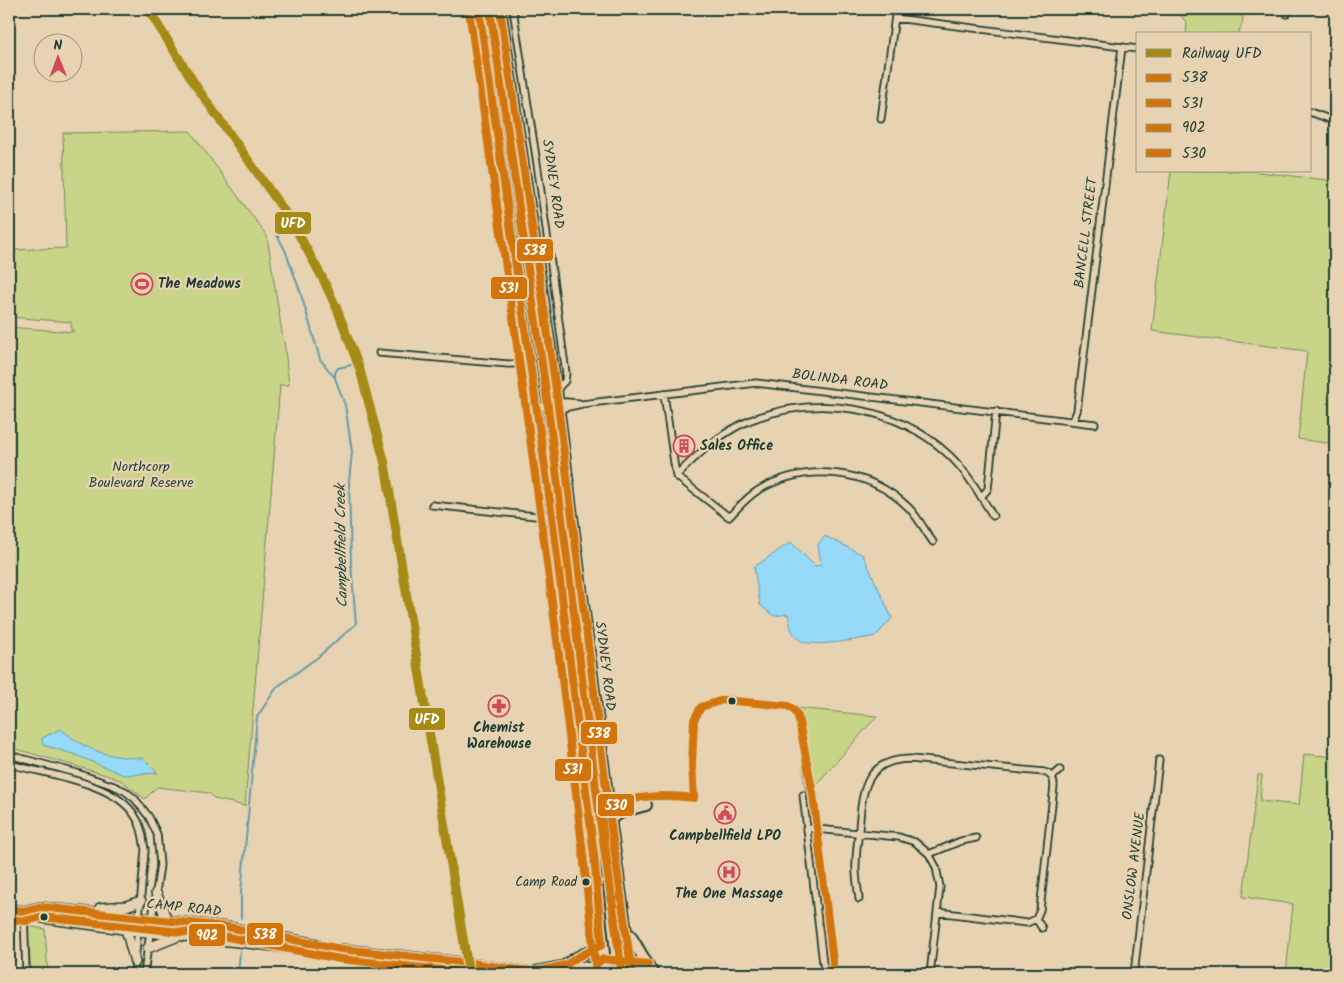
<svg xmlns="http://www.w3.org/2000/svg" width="1344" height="983" font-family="Kalam,sans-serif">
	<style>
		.green { fill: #c8d487; stroke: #74885e }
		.water { fill: #96d9f8; stroke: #669baa }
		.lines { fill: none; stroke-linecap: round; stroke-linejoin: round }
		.stream { stroke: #669baa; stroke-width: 2 }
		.minor-casing { stroke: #1f3d34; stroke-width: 9 }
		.primary-casing { stroke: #1f3d34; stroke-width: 12 }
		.trunk-casing { stroke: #1f3d34; stroke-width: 14 }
		.minor { stroke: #e7d3b1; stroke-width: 5.5 }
		.primary { stroke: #e7d3b1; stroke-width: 9 }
		.trunk { stroke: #e7d3b1; stroke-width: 10 }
		.bus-1-casing { stroke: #e7d3b1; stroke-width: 11 }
		.bus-2-casing { stroke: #e7d3b1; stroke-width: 11 }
		.bus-3-casing { stroke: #e7d3b1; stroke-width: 11 }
		.bus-4-casing { stroke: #e7d3b1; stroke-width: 11 }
		.bus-1 { stroke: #d2740a; stroke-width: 8 }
		.bus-2 { stroke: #d2740a; stroke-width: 8 }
		.bus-3 { stroke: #d2740a; stroke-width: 8 }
		.bus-4 { stroke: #d2740a; stroke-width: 8 }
		.rail-1-casing { stroke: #e7d3b1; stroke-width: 12 }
		.rail-1 { stroke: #a58a15; stroke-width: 9 }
		.bus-dot { fill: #1f3d34; stroke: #e7d3b1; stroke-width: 2 }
		.labels { text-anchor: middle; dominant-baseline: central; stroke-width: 4.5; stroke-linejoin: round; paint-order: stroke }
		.bus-label { font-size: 13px; fill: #1f3d34; stroke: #e7d3b1; text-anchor: end }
		.street-label { font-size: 14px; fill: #1f3d34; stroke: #e7d3b1 }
		.poi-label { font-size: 14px; font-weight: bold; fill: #1f3d34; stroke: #e7d3b1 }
		.park-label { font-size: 14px; fill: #274538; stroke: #e7d3b1 }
		.water-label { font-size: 15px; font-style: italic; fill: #25453e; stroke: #e7d3b1 }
		.line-badge { stroke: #e7d3b1; stroke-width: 2 }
		.badge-label { font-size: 14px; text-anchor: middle; font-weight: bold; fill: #fff }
	</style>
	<rect width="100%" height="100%" fill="#e7d3b1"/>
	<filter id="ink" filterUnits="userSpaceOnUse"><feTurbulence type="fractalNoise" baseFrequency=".02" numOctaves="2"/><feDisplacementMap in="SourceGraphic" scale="10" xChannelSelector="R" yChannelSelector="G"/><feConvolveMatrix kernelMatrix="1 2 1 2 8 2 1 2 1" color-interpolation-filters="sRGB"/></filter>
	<g filter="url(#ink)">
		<path class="green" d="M1175,9H1244L1242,24L1238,34H1186L1187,23Z
			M190,131L267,236L283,339L284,340L289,385H280L245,806L215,799L209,793L157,787L145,799L122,781L103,774L9,747V327L73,332L74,330H71V322L9,317V250L66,248L63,133Z
			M1171,171H1250L1335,181V441L1326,443L1298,439L1307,351L1152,331Z
			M796,708L877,716L806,796Z
			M1304,754L1335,757V974H1286L1293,904L1243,897L1258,775H1262L1260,801L1299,805Z
			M27,926L45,929L48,974H31Z"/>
		<path class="water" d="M825,536L863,555L892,618L876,636C859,639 815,648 801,641C791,636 790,624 788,614L774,616L760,605L754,567L791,542L815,566L821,565L818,544Z
			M61,729C86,751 110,758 143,758L158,773L124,775L73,754L43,745L42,738Z"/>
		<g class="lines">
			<path class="stream" d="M335,378V373L338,368L351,365
				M241,918V893L257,717L277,687L318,657L356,624L351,563L349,481L352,452L345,405L335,378L320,359L300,291L285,250L276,233
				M238,974L240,951"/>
			<g class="minor-casing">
				<path id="minor" d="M513,9L538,170L566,373L565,381L556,390
					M1287,14V9
					M895,18L1138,49
					M1310,112L1335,121
					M881,119L896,9
					M9,202H10
					M379,353L508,364H531
					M664,394L676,476
					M544,405L566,402L579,403
					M537,406L559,409L582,404L756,383L1095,424
					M1073,421L1077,411L1122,47
					M676,476C698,454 721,432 751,420C817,394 897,406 949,455C968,473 980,495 993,516
					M676,476L729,517C738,508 746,498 757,491C805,462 869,468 909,508C918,517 925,531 933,542
					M981,497L988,489L996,411
					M432,505L536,516L573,515
					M9,755L77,773L114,786L125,791L135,799L149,817L157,834L160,865L144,974
					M9,764C45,774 115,782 135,816C142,826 143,838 145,850L134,974
					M1052,777L1060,770
					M803,795L823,963L826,974
					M806,828L899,837L915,842L929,854L936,867L940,887L930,974
					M929,854L961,841L976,838
					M859,899C858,887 855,875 856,864C856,852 858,840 859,829C862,792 864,759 911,759L1044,772C1051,774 1054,779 1054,786L1040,910L1036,919L1027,923L937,912
					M24,911L26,974
					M1036,919L1042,928
					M1134,974L1159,760"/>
			</g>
			<g class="primary-casing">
				<path id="primary" d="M156,893L167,920
					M100,908L126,906L141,901
					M9,909L24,911L43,918L138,931L282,947L341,949L460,962L544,974
					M24,911L40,907L228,927L317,944
					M126,929L135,962
					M148,948L176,937
					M536,971L566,965L647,974"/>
			</g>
			<g class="trunk-casing">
				<path id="trunk" d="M479,9L552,516L594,855L606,974
					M500,9L556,390L610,819L632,974
					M610,819L624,811L646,805
					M630,935L653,974
					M566,965L576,958L602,945"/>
			</g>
			<use href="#minor" class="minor"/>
			<use href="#primary" class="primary"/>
			<use href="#trunk" class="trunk"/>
			<g class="bus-1-casing">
				<path id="bus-1" d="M500,9L556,390L610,819L632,974
					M9,909L24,911L40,907L228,927L341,949L470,963L534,972L566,965L576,958L602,945L594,855L552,516L479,9"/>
			</g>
			<g class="bus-2-casing">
				<path id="bus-2" d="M469,10C515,331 563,652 596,974
					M490,10L546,391L600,820L622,974"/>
			</g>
			<g class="bus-3-casing">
				<path id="bus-3" d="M9,919L25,921L41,917L227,937L340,959L478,974"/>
			</g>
			<g class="bus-4-casing">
				<path id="bus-4" d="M596,974V964L603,959L648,964
					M622,974L601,816C604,811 608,809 613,806C639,794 666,795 694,798L692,765L694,720L701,707L723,700L788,706L793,709L798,716L813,794L833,962L832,974"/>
			</g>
			<use href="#bus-1" class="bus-1"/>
			<use href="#bus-2" class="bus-2"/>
			<use href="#bus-3" class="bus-3"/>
			<use href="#bus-4" class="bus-4"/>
			<g class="rail-1-casing">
				<path id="rail-1" d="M148,9L198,89L292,222L323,279L337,309L360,370L385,464L469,974"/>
			</g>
			<use href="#rail-1" class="rail-1"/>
		</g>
	</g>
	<defs>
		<g id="stadium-ring" transform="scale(1.125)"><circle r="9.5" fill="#e7d3b1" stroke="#d1495b" stroke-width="1.5"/><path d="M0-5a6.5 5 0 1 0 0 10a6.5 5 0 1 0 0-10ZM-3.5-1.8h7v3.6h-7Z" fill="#d1495b"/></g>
		<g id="building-ring" transform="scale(1.125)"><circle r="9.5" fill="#e7d3b1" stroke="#d1495b" stroke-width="1.5"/><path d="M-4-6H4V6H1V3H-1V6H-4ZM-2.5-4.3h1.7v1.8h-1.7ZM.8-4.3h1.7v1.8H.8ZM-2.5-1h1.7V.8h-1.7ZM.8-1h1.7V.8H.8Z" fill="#d1495b"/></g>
		<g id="pharmacy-ring" transform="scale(1.125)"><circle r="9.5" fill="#e7d3b1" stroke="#d1495b" stroke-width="1.5"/><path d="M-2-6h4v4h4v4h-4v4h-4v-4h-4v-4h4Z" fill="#d1495b"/></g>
		<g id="civic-ring" transform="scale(1.125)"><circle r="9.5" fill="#e7d3b1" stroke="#d1495b" stroke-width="1.5"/><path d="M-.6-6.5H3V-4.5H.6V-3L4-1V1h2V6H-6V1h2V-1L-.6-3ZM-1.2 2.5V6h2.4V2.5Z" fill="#d1495b"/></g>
		<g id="hospital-ring" transform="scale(1.125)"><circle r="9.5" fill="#e7d3b1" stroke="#d1495b" stroke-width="1.5"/><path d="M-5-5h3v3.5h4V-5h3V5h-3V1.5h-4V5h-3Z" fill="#d1495b"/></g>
	</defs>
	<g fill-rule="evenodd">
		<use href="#stadium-ring" x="142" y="284"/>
		<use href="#building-ring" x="684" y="446"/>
		<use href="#pharmacy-ring" x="499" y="706"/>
		<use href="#civic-ring" x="725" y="813"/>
		<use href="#hospital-ring" x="729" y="872"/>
	</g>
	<g class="bus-dot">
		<circle cx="732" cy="701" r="4.5"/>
		<circle cx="586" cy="882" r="4.5"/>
		<circle cx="44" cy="917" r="4.5"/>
	</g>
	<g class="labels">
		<g class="bus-label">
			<text x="577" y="882">Camp Road</text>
		</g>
		<g class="street-label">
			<text transform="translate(553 184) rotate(82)">SYDNEY ROAD</text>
			<text transform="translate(1086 233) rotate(-83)">BANCELL STREET</text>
			<text transform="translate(840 380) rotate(7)">BOLINDA ROAD</text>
			<text transform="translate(605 666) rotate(83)">SYDNEY ROAD</text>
			<text transform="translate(1134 866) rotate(-83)">ONSLOW AVENUE</text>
			<text transform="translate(184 908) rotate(6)">CAMP ROAD</text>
		</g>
		<g class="poi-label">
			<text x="158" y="284" text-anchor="start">The Meadows</text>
			<text x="700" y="446" text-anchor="start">Sales Office</text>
			<text x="499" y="728">Chemist<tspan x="499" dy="16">Warehouse</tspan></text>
			<text x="725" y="836">Campbellfield LPO</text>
			<text x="729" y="894">The One Massage</text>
		</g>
		<g class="park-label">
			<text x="141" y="467">Northcorp<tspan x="141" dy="16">Boulevard Reserve</tspan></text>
		</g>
		<g class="water-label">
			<text transform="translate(342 546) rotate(-91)">Campbellfield Creek</text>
		</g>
	</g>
	<g class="line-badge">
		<rect x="274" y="211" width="38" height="24" rx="5" fill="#a58a15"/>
		<rect x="516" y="238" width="38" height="24" rx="5" fill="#d2740a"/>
		<rect x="490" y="276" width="38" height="24" rx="5" fill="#d2740a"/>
		<rect x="408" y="707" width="38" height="24" rx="5" fill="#a58a15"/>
		<rect x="580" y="721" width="38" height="24" rx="5" fill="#d2740a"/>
		<rect x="554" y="758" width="38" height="24" rx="5" fill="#d2740a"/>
		<rect x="597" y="793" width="38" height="24" rx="5" fill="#d2740a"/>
		<rect x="246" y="922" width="38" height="24" rx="5" fill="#d2740a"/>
		<rect x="188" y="923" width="38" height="24" rx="5" fill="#d2740a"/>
	</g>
	<g class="badge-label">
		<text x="293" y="228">UFD</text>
		<text x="535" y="255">538</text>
		<text x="509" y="293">531</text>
		<text x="427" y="724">UFD</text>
		<text x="599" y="738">538</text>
		<text x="573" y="774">531</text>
		<text x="616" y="810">530</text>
		<text x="265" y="939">538</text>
		<text x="207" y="940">902</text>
	</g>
	<rect width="1344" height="983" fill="none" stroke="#e7d3b1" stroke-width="30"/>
	<rect x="15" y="15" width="1314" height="953" fill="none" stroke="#1f3d34" stroke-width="2" filter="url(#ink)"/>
	<rect x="1136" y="32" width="175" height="140" fill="#e7d3b1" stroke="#97977f"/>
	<rect x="1146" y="49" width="25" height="8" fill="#a58a15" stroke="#97977f"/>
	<text x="1182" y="58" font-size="15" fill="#1f3d34">Railway UFD</text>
	<rect x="1146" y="74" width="25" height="8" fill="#d2740a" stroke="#97977f"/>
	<text x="1182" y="82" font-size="15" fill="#1f3d34">538</text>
	<rect x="1146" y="99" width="25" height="8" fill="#d2740a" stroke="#97977f"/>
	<text x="1182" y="108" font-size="15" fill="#1f3d34">531</text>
	<rect x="1146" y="124" width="25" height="8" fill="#d2740a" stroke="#97977f"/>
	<text x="1182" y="132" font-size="15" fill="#1f3d34">902</text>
	<rect x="1146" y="149" width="25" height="8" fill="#d2740a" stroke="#97977f"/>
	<text x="1182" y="158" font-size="15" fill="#1f3d34">530</text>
	<g transform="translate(58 58) rotate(359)"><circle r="24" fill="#e7d3b1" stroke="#97977f"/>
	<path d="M0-4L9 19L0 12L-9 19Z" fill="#d1495b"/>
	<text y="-8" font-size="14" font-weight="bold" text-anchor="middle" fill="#1f3d34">N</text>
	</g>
</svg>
